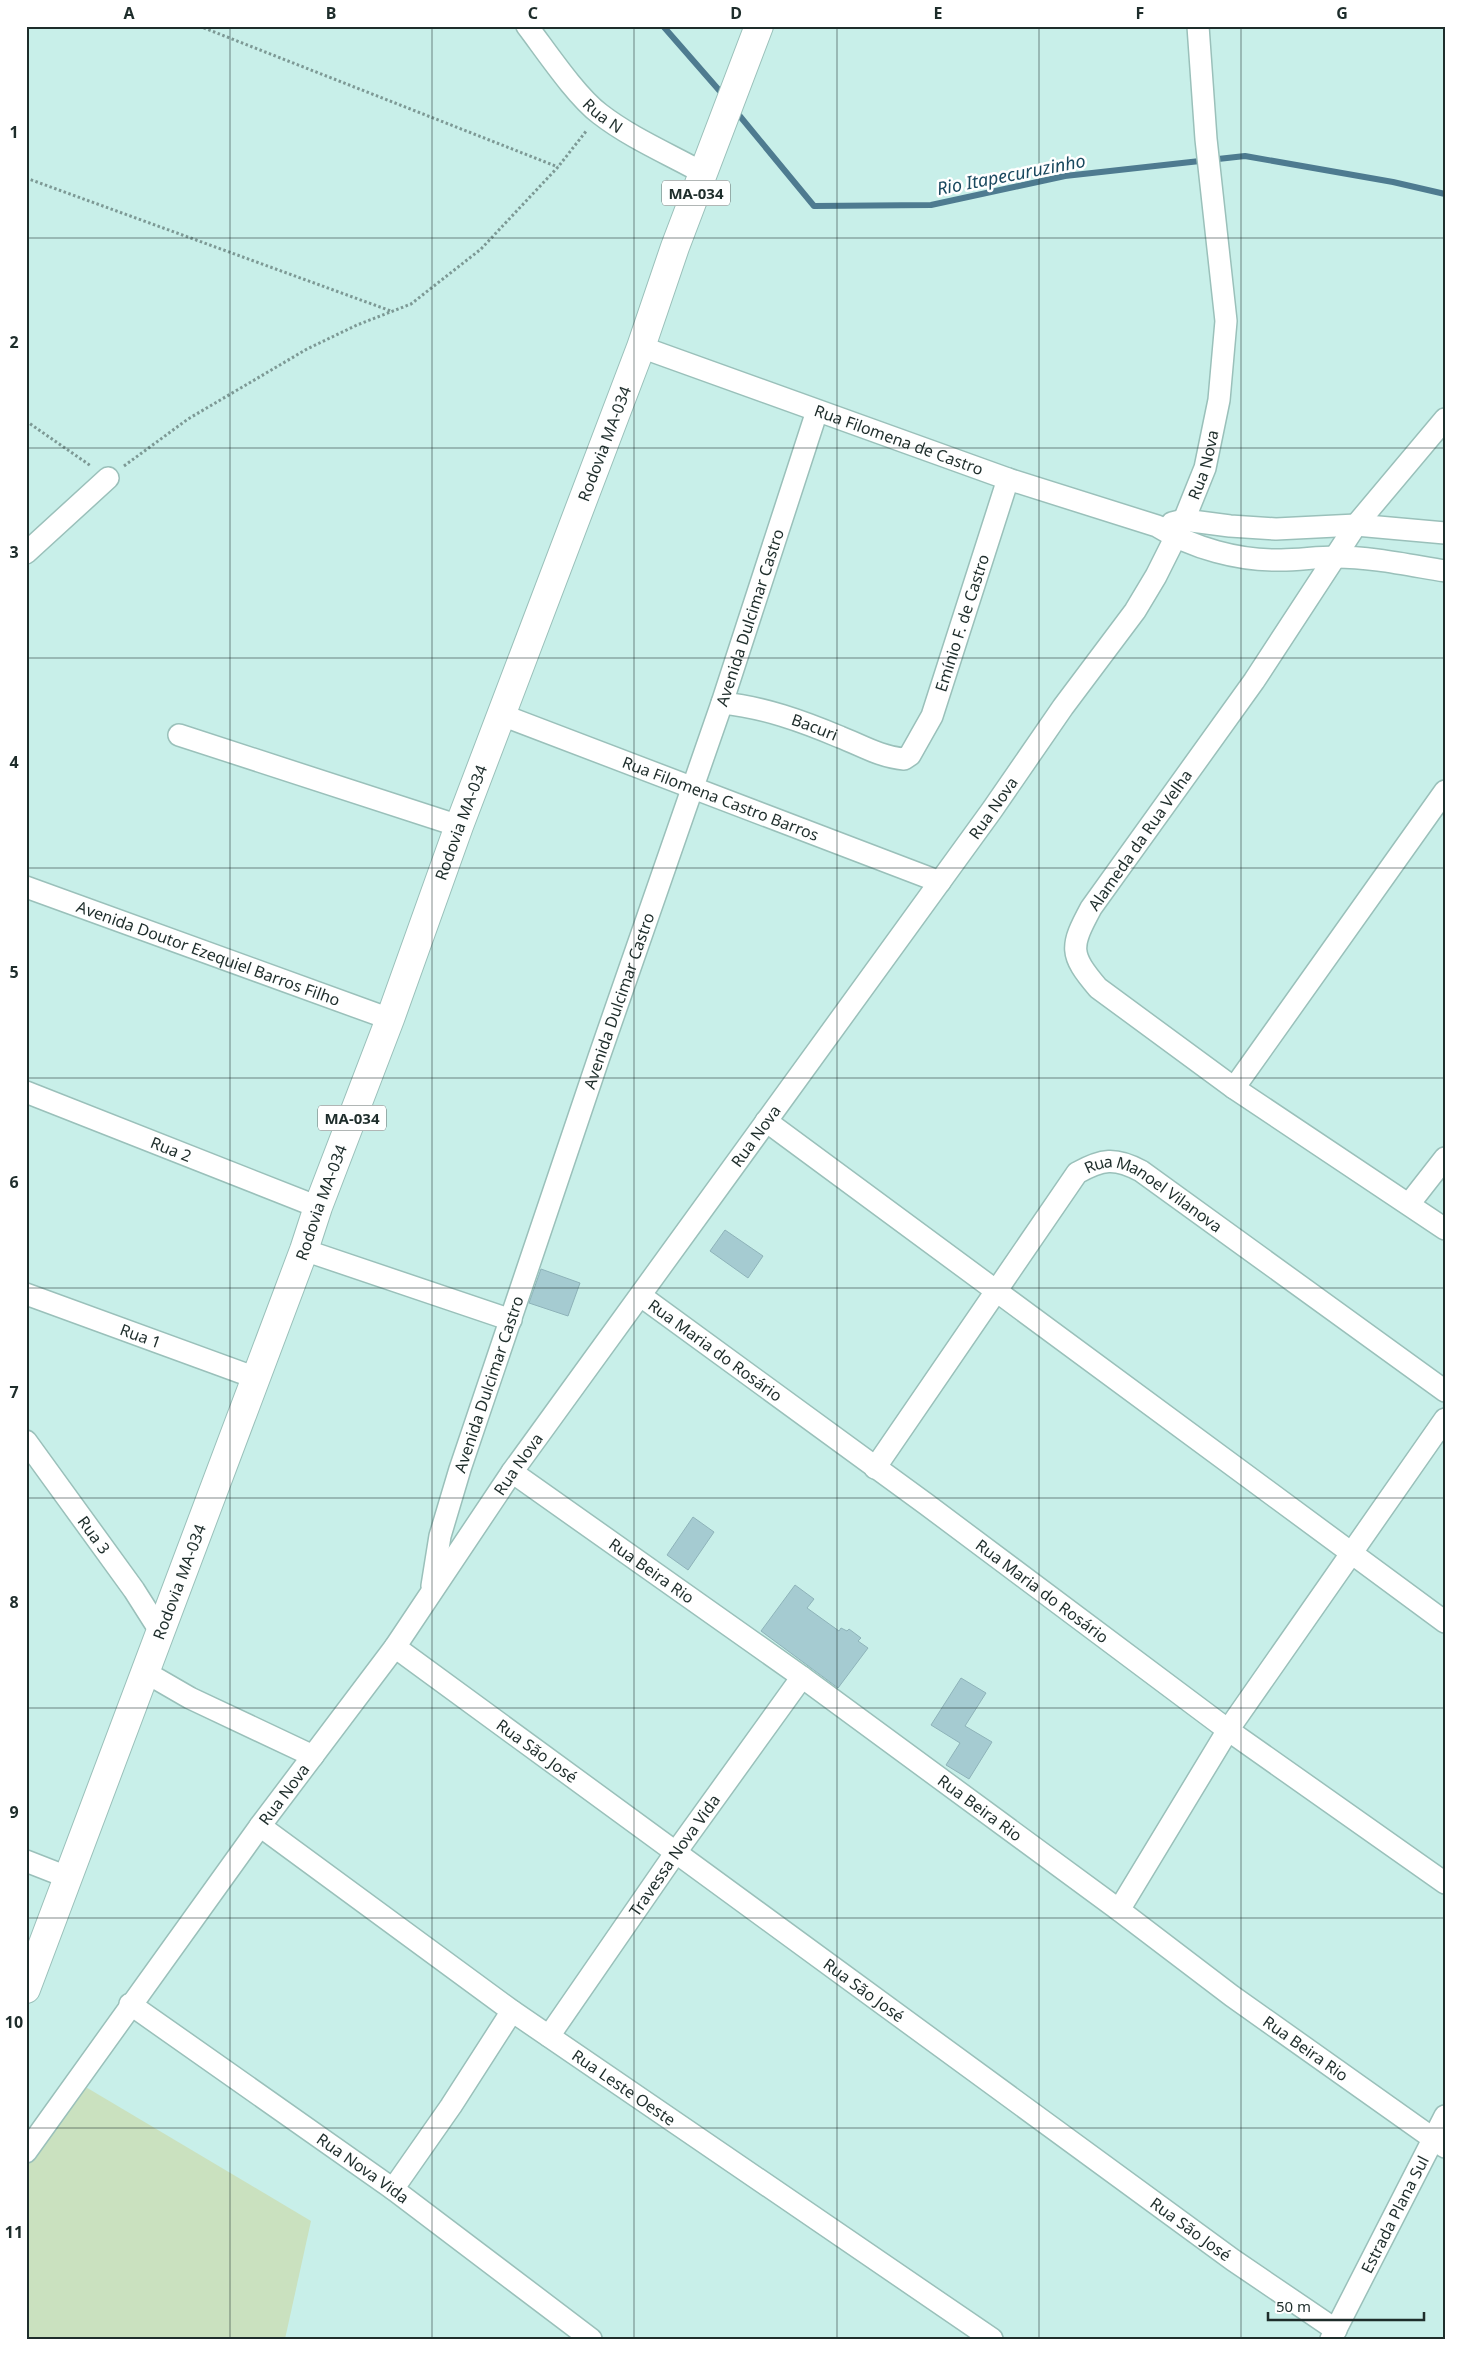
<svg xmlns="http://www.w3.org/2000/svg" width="1471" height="2365" font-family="'Noto Sans',sans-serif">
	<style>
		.green { fill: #cae1bf }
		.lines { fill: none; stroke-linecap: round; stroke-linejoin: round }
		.stream { stroke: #4e7b90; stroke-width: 6 }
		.building { fill: #a5cbd1; stroke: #8eb3b9 }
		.street-casing { stroke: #9ac0ba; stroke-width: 24 }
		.primary-casing { stroke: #9ac0ba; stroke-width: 30 }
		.path { stroke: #7d9995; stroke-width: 3; stroke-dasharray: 2.5 2.5; stroke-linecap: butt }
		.street { stroke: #fff; stroke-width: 21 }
		.primary { stroke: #fff; stroke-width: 28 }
		.grid { fill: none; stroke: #1e2d2b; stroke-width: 1; stroke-opacity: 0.55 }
		.labels { text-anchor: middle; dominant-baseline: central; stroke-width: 5; stroke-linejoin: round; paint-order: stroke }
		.shield { fill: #fff; stroke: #626c6b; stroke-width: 1 }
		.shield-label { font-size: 15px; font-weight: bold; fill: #1e2d2b }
		.street-label { font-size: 16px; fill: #1e2d2b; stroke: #fff }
		.water-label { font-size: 18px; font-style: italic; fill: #1a495f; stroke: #fff }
		.neatline { fill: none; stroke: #1e2d2b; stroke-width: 2 }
		.grid-label { font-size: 16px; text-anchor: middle; font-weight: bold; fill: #1e2d2b }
	</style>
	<rect width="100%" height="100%" fill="#c8efe9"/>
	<path class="green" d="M84,2086L311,2221L285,2339H26V2166Z"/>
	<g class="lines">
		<path class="stream" d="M663,26L725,97
			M734,109L814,206L931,205L1065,176L1245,156L1393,182L1445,194"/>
	</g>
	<path class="building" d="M725,1230L763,1256L748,1278L710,1251Z
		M541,1269L580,1283L568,1316L529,1303Z
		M693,1517L714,1532L688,1570L667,1555Z
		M795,1585L814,1599L807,1608L839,1631L841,1628L847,1631L849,1629L861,1638L858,1641L868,1648L838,1688L761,1631Z
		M961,1678L986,1693L965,1726L992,1742L969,1779L946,1765L960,1743L931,1725Z"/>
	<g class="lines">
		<g class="street-casing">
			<g id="street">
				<path id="s1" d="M527,26C546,51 576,96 600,114C631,138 669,154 703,173"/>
				<path id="s2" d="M641,347L1008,479L1157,526C1192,548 1239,561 1281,560C1299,560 1317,557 1335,557C1372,557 1408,565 1445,571"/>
				<path d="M1445,419L1356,525L1254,681L1091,908C1070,947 1069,954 1098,988L1234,1088L1445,1229"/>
				<path d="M1172,523L1184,520L1230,526L1276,529L1356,525L1445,533"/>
				<path d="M26,553L108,478"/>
				<path id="s3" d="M722,703C763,707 802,721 840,737C861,745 880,757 904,759L910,755L932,716L1008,479"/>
				<path id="s4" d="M502,715L940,882"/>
				<path d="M179,735L459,826"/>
				<path id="s5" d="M26,887L390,1019"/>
				<path d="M1234,1088L1445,791"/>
				<path id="s6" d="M26,1092L318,1207"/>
				<path d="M766,1121L1445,1622"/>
				<path d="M1409,1204L1445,1158"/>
				<path d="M304,1250L511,1320"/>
				<path id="s7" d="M26,1294L256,1378"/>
				<path id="s8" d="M641,1296L926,1504L1228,1730L1445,1883"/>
				<path id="s9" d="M26,1441L134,1590L160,1631"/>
				<path id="s10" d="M875,1468L1077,1173C1102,1159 1115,1157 1141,1171L1445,1391"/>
				<path id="s11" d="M512,1472L802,1677L1119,1910L1232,1996L1445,2147"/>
				<path id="s12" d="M432,1586L440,1536L460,1469L599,1057L722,703L817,411"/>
				<path id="s13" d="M395,1647L1233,2260L1336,2330"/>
				<path d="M145,1672L190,1698L313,1756"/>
				<path id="s14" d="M260,1826L512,2011L992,2339"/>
				<path d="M26,1861L67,1877"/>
				<path d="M1119,1910L1228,1730L1445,1419"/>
				<path id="s15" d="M130,2004L393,2189L591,2339"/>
				<path id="s16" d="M549,2036L676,1852L802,1677"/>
				<path id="s17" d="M26,2152L260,1826L395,1647L512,1472L992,810L1063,707L1135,611L1156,576L1184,520L1205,468L1219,400L1226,321L1206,139L1198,26"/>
				<path d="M393,2189L451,2106L512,2011"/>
				<path id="s18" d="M1331,2339L1445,2116"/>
			</g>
		</g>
		<g class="primary-casing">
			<g id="primary">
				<path id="s19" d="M26,1989L304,1250L318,1207L390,1019L459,826L641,347L675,247L759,26"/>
			</g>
		</g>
		<path class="path" d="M199,26L558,167
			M26,178L391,311
			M26,421L91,466
			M124,466L188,419L307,349L357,325L411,304L481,249L558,167L587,130"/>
		<use href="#street" class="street"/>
		<use href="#primary" class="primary"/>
	</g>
	<path class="grid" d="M230,26V2339M432,26V2339M634,26V2339M837,26V2339M1039,26V2339M1241,26V2339M26,238H1445M26,448H1445M26,658H1445M26,868H1445M26,1078H1445M26,1288H1445M26,1498H1445M26,1708H1445M26,1918H1445M26,2128H1445"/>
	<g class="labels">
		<g class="shield">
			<rect x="662" y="180.5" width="68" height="25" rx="4"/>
			<rect x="318" y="1105.5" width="68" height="25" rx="4"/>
		</g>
		<g class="shield-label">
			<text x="696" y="193">MA-034</text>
			<text x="352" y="1118">MA-034</text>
		</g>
		<g class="street-label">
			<text stroke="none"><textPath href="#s1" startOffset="118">Rua N</textPath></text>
			<text stroke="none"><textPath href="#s2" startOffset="274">Rua Filomena de Castro</textPath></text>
			<text stroke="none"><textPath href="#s19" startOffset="1650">Rodovia MA-034</textPath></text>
			<text stroke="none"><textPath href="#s17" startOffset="2061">Rua Nova</textPath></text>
			<text stroke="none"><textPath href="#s12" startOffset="1020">Avenida Dulcimar Castro</textPath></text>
			<text stroke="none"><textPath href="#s3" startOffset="341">Emínio F. de Castro</textPath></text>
			<text stroke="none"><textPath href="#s3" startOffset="96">Bacuri</textPath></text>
			<text stroke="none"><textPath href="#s4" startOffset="234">Rua Filomena Castro Barros</textPath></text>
			<text stroke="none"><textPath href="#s17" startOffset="1656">Rua Nova</textPath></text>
			<text stroke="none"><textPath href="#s19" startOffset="1245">Rodovia MA-034</textPath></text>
			<text transform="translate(1140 840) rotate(-55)">Alameda da Rua Velha</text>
			<text stroke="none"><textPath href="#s5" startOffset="194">Avenida Doutor Ezequiel Barros Filho</textPath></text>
			<text stroke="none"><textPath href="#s12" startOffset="615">Avenida Dulcimar Castro</textPath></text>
			<text stroke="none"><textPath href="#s17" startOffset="1251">Rua Nova</textPath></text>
			<text stroke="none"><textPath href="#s6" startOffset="156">Rua 2</textPath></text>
			<text stroke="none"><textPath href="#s19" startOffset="840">Rodovia MA-034</textPath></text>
			<text stroke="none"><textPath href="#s10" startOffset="445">Rua Manoel Vilanova</textPath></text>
			<text stroke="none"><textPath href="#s7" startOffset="122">Rua 1</textPath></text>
			<text stroke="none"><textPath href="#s8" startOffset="92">Rua Maria do Rosário</textPath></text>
			<text stroke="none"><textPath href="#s12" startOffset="210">Avenida Dulcimar Castro</textPath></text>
			<text stroke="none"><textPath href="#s17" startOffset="846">Rua Nova</textPath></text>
			<text stroke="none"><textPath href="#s9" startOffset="116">Rua 3</textPath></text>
			<text stroke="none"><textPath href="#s11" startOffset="171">Rua Beira Rio</textPath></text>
			<text stroke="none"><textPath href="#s19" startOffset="435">Rodovia MA-034</textPath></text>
			<text stroke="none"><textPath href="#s8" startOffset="498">Rua Maria do Rosário</textPath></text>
			<text stroke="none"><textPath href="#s13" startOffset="176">Rua São José</textPath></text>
			<text stroke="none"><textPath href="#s17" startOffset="441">Rua Nova</textPath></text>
			<text stroke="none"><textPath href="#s11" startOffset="576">Rua Beira Rio</textPath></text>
			<text stroke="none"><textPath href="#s16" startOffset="220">Travessa Nova Vida</textPath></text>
			<text stroke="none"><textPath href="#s13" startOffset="581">Rua São José</textPath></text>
			<text stroke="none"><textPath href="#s11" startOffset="981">Rua Beira Rio</textPath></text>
			<text stroke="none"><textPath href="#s14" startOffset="448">Rua Leste Oeste</textPath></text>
			<text stroke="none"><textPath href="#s15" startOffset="285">Rua Nova Vida</textPath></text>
			<text stroke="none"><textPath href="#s18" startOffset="140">Estrada Plana Sul</textPath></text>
			<text stroke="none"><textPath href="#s13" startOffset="986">Rua São José</textPath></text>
		</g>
		<g class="water-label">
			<text transform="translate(1011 174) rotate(-11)">Rio Itapecuruzinho</text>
		</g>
	</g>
	<rect width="1471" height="2365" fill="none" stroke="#ffffff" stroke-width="55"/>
	<path d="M1268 2312v8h156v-8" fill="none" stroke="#1e2d2b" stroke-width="2.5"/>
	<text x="1276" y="2312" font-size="15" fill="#1e2d2b" stroke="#ffffff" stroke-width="4" paint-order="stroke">50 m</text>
	<rect x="28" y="28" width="1416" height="2310" class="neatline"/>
	<g class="grid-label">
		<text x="129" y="19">A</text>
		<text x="331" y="19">B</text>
		<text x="533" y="19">C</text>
		<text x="736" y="19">D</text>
		<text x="938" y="19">E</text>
		<text x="1140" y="19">F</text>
		<text x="1342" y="19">G</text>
		<text x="14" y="138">1</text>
		<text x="14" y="348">2</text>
		<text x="14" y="558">3</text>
		<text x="14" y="768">4</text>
		<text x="14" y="978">5</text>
		<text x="14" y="1188">6</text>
		<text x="14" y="1398">7</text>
		<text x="14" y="1608">8</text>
		<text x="14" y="1818">9</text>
		<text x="14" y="2028">10</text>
		<text x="14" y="2238">11</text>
	</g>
</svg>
